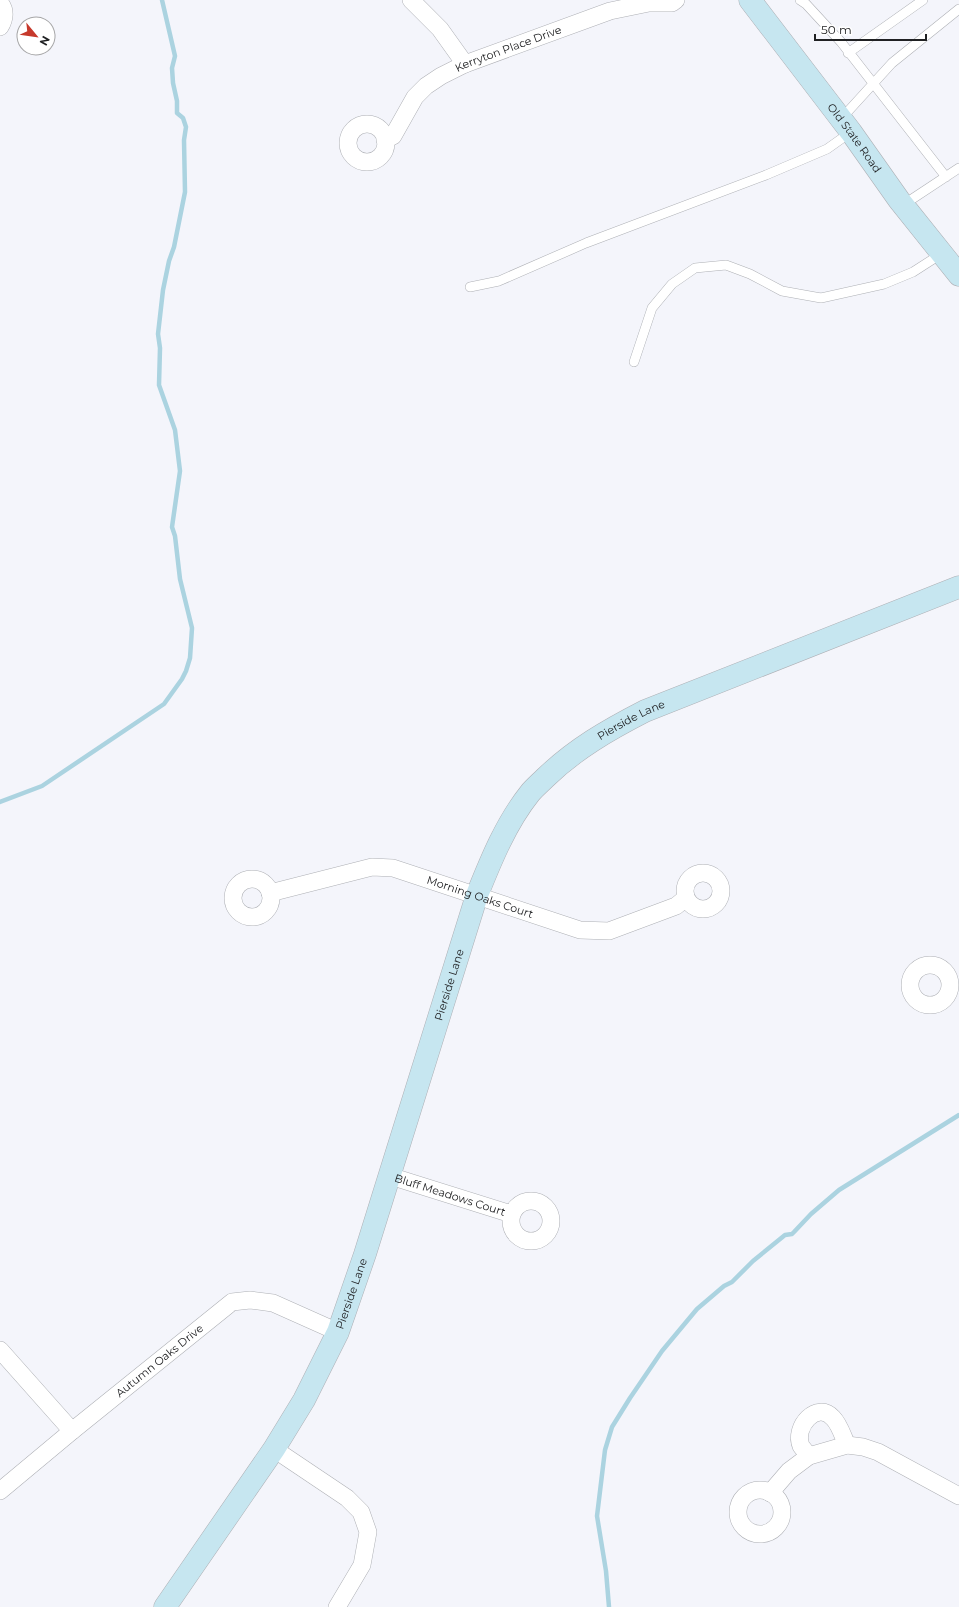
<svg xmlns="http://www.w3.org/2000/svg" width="959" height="1607" font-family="Montserrat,sans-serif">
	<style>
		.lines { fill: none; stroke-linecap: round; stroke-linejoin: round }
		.stream { stroke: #abd3e0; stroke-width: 4.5 }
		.lane-casing { stroke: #aeb0b5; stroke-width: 10 }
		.street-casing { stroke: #aeb0b5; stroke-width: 18 }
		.secondary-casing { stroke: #aeb0b5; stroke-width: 23 }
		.lane { stroke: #fff; stroke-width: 9 }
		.street { stroke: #fff; stroke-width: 17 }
		.secondary { stroke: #c6e6f0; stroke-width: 22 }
		.labels { text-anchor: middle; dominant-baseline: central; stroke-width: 4; stroke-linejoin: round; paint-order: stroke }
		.street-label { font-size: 11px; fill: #202123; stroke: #fff }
	</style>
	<rect width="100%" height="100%" fill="#f4f5fb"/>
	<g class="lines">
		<path class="stream" d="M0,802L42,786L164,704L182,679L186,671L190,658L192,628L180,579L175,536L172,527L180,471L175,430L159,385L160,348L158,334L163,290L169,261L174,247L185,192L184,140L186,127L183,118L177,113V101L173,83L172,68L175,56L162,0
			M609,1607L606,1571L597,1516L605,1450L612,1427L630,1398L662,1351L697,1309L724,1286L732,1282L753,1261L785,1235L792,1234L794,1232L811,1214L839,1190L959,1115"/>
		<g class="lane-casing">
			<path id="lane" d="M800,0L806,4L841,42L946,177
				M848,53L923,0
				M841,119L892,63L959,9
				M903,205L959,168
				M470,287L499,281L586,243L766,175L827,149L851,132
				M634,362L652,308L672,284L695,268L726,265L750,274L782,291L821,298L884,284L913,272L941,254"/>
		</g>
		<g class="street-casing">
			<g id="street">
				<path d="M411,0L440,29L465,64"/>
				<path d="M0,3C6,10 5,19 0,27"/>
				<circle cx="367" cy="143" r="19"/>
				<path id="s1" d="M385,140L393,136L415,97L426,86L441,76L465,64L610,11L649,3H672L676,0"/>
				<circle cx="703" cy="891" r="18"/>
				<circle cx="252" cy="898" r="19"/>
				<path id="s2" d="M270,893L372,867L393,868L580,930L609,931L676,906L686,898"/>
				<circle cx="930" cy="985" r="20"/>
				<path id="s3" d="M390,1176L511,1214"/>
				<circle cx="531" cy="1221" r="20"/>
				<path d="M0,1350L72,1431"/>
				<path d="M274,1449L347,1498L361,1512L368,1532L362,1565L337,1607"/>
				<path d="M809,1456C807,1453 803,1449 801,1446C793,1427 817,1400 833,1418C840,1425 843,1437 847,1445"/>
				<circle cx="760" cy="1512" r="22"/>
				<path id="s4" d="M0,1491L72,1431L232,1302L250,1300L273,1303L338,1332"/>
				<path d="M770,1493L789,1471L809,1456L847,1445L863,1447L878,1452L959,1496"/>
			</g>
		</g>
		<g class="secondary-casing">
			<g id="secondary">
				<path id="s5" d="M750,0L851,132L899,200L959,275"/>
				<path id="s6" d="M165,1607L274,1449L304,1400L338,1332L365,1254L477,895C491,860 506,823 530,793C534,788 540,783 545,778C575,749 608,730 645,711L959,587"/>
			</g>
		</g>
		<use href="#lane" class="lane"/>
		<use href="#street" class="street"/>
		<use href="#secondary" class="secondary"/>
	</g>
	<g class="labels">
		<g class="street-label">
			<text stroke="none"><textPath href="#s1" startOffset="160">Kerryton Place Drive</textPath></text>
			<text stroke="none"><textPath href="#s5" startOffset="173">Old State Road</textPath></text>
			<text stroke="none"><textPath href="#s6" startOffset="1025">Pierside Lane</textPath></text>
			<text stroke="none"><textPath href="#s2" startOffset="218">Morning Oaks Court</textPath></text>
			<text stroke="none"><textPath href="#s6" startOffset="690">Pierside Lane</textPath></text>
			<text stroke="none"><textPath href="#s3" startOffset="63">Bluff Meadows Court</textPath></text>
			<text stroke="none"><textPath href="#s6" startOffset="366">Pierside Lane</textPath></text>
			<text stroke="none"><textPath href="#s4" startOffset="206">Autumn Oaks Drive</textPath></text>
		</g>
	</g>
	<g transform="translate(36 36) rotate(119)"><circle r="19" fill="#ffffff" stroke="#a6a6a7"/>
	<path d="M0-3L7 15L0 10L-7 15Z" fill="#c6392c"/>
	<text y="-6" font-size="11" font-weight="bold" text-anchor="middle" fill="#202123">N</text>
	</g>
	<path d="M815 34v6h111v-6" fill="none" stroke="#202123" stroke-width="2"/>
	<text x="821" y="34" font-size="12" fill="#202123" stroke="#ffffff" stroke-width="3" paint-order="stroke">50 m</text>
</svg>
